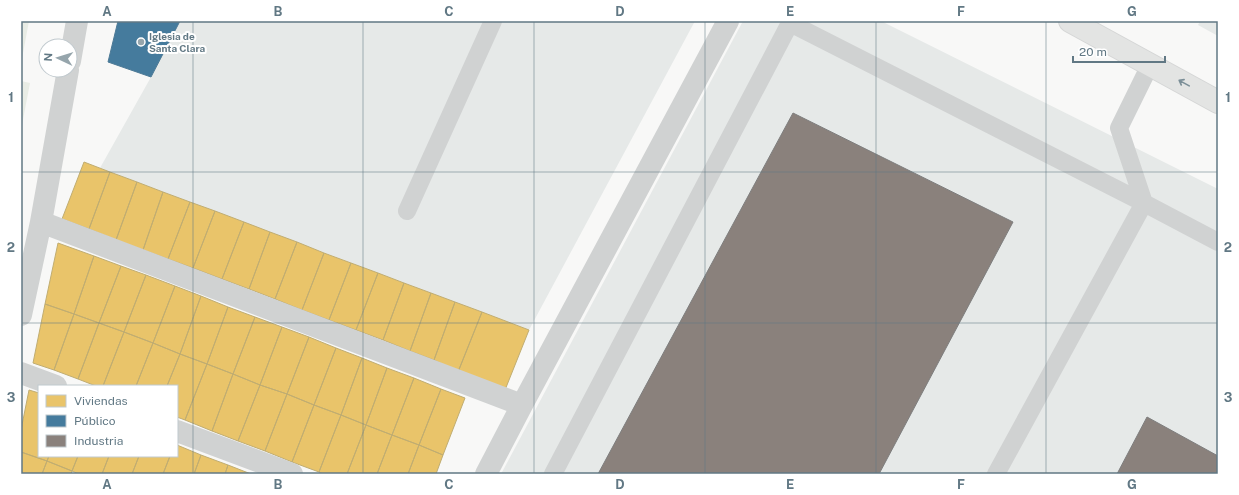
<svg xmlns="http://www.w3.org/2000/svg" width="1239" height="495" font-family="'Public Sans',sans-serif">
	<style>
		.built { fill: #e6e9e8 }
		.green { fill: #e8ece5 }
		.homes { fill: #e9c46a; stroke: #c0ad72 }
		.public { fill: #457b9d; stroke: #4d7a96 }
		.industry { fill: #8a817c; stroke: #7e7e7e }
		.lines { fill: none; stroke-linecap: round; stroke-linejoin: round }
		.primary-casing { stroke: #d5d6d6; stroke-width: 24 }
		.lane { stroke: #d0d2d2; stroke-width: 18 }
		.street { stroke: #d0d2d2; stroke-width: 22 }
		.primary { stroke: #e3e4e3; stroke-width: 22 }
		.oneway { stroke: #7b8e97 }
		.grid { fill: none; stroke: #617884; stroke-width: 1; stroke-opacity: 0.55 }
		.poi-dot { fill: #96a5ac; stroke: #fff; stroke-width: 1.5 }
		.labels { text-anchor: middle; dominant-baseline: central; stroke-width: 4; stroke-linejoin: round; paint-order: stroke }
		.poi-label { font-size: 10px; font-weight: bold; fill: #617884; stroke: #fff; text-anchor: start }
		.neatline { fill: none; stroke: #617884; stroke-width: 1.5 }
		.grid-label { font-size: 13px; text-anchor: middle; font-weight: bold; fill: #617884 }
	</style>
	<rect width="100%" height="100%" fill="#f8f8f7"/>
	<path class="built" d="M180,21H695L529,330L100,168L151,77Z
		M743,21H881L1218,189V474H501Z
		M1200,21H1218V36L1198,25Z"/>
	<path class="green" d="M21,21H29L21,64Z
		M21,81L30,83L21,130Z"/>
	<path class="homes" d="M84,162L110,172L89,229L62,219Z
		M110,172L137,182L116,240L89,229Z
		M137,182L163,192L143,250L116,240Z
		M163,192L190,202L168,259L143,250Z
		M190,202L215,211L193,268L168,259Z
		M215,211L244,222L222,279L193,268Z
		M244,222L270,232L249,289L222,279Z
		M270,232L297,242L275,299L249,289Z
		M297,242L324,253L302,310L275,299Z
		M58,243L94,256L74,314L45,304Z
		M324,253L351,263L329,320L302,310Z
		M94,256L121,266L99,323L74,314Z
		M351,263L378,273L356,330L329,320Z
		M121,266L146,275L124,332L99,323Z
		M378,273L404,283L383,340L356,330Z
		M146,275L175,286L153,343L124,332Z
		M404,283L431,293L410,351L383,340Z
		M175,286L201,296L180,354L153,343Z
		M431,293L455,302L434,360L410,351Z
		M201,296L228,307L207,364L180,354Z
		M455,302L482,312L458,372L434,360Z
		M45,304L74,314L54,370L33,363Z
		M228,307L255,317L233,374L207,364Z
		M482,312L529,330L505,390L458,372Z
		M74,314L99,323L78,379L54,370Z
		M255,317L282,327L260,385L233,374Z
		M99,323L124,332L103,386H96L78,379Z
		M282,327L309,337L287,394L260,385Z
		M124,332L153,343L136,386H103Z
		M309,337L336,348L314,405L287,394Z
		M153,343L180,354L167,386H136Z
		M336,348L362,358L341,415L314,405Z
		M180,354L207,364L185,420L177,417V386H167Z
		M362,358L387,368L366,425L341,415Z
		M207,364L233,374L212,431L185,420Z
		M387,368L414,378L392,435L366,425Z
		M233,374L260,385L238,441L212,431Z
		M414,378L441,389L419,445L392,435Z
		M260,385L287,394L265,451L238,441Z
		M441,389L465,398L443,455L419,445Z
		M29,390L39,393V456H49L47,461L21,452V430Z
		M287,394L314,405L292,462L265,451Z
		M314,405L341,415L319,472L292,462Z
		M341,415L366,425L347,474H323L319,472Z
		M366,425L392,435L377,474H347Z
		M392,435L419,445L408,474H377Z
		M177,445L201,455L194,474H163L170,456H177Z
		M419,445L443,455L436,474H408Z
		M21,452L47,461L42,474H21Z
		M201,455L228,465L225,474H194Z
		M49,456H78L72,471L47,461Z
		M78,456H109L102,474H79L72,471Z
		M109,456H139L132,474H102Z
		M139,456H170L163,474H132Z
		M47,461L72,471L71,474H42Z
		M228,465L251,474H225Z"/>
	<path class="public" d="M118,21H180L151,77L108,62Z"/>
	<path class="industry" d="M793,113L1013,222L879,474H598Z
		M1147,417L1218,456V474H1117Z"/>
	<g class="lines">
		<g class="primary-casing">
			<path id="primary" d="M1070,21L1218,102"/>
		</g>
		<path class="lane" d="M407,211L493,21
			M553,474L790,23L1144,203L1218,242
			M996,474L1144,203L1119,128L1150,65"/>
		<path class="street" d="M70,61L77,21
			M41,222L522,405
			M21,315L41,222L68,70
			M21,373L56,386
			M177,431L292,474
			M486,474L522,405L728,21"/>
		<use href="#primary" class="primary"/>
	</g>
	<defs><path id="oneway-shaft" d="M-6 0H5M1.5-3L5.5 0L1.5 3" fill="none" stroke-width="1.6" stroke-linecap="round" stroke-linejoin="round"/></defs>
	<use class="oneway" href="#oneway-shaft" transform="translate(1184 83) rotate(-151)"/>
	<path class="grid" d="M193,21V474M363,21V474M534,21V474M705,21V474M876,21V474M1046,21V474M21,172H1218M21,323H1218"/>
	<circle class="poi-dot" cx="141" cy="42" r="4"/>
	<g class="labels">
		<g class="poi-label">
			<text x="149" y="36">Iglesia de<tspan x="149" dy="12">Santa Clara</tspan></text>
		</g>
	</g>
	<rect width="1239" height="495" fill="none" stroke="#ffffff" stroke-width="44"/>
	<rect x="38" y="385" width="140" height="72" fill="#ffffff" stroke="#c0c9ce"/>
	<rect x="46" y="395" width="20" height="12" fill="#e9c46a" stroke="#c0c9ce"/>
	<text x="74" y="405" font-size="12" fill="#617884">Viviendas</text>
	<rect x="46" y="415" width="20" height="12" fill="#457b9d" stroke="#c0c9ce"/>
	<text x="74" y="425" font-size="12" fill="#617884">Público</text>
	<rect x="46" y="435" width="20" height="12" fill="#8a817c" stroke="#c0c9ce"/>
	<text x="74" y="445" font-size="12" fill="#617884">Industria</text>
	<g transform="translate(58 58) rotate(274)"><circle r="19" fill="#ffffff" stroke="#c0c9ce"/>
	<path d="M0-3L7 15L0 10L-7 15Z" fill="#96a5ac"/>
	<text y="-6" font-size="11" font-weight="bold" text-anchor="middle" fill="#617884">N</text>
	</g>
	<path d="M1073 56v6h92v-6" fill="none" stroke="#617884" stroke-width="2"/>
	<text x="1079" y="56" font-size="12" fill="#617884" stroke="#ffffff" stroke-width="3" paint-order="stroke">20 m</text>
	<rect x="22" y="22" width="1195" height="451" class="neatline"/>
	<g class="grid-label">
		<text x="107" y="16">A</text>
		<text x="278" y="16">B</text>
		<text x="449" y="16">C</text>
		<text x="620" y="16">D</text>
		<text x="790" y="16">E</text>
		<text x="961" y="16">F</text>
		<text x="1132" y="16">G</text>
		<text x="11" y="102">1</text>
		<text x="1228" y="102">1</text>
		<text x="11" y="252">2</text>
		<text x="1228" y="252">2</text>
		<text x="11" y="402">3</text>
		<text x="1228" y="402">3</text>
		<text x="107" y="489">A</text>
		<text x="278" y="489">B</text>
		<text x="449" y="489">C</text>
		<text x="620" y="489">D</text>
		<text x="790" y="489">E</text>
		<text x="961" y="489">F</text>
		<text x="1132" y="489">G</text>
	</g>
</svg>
